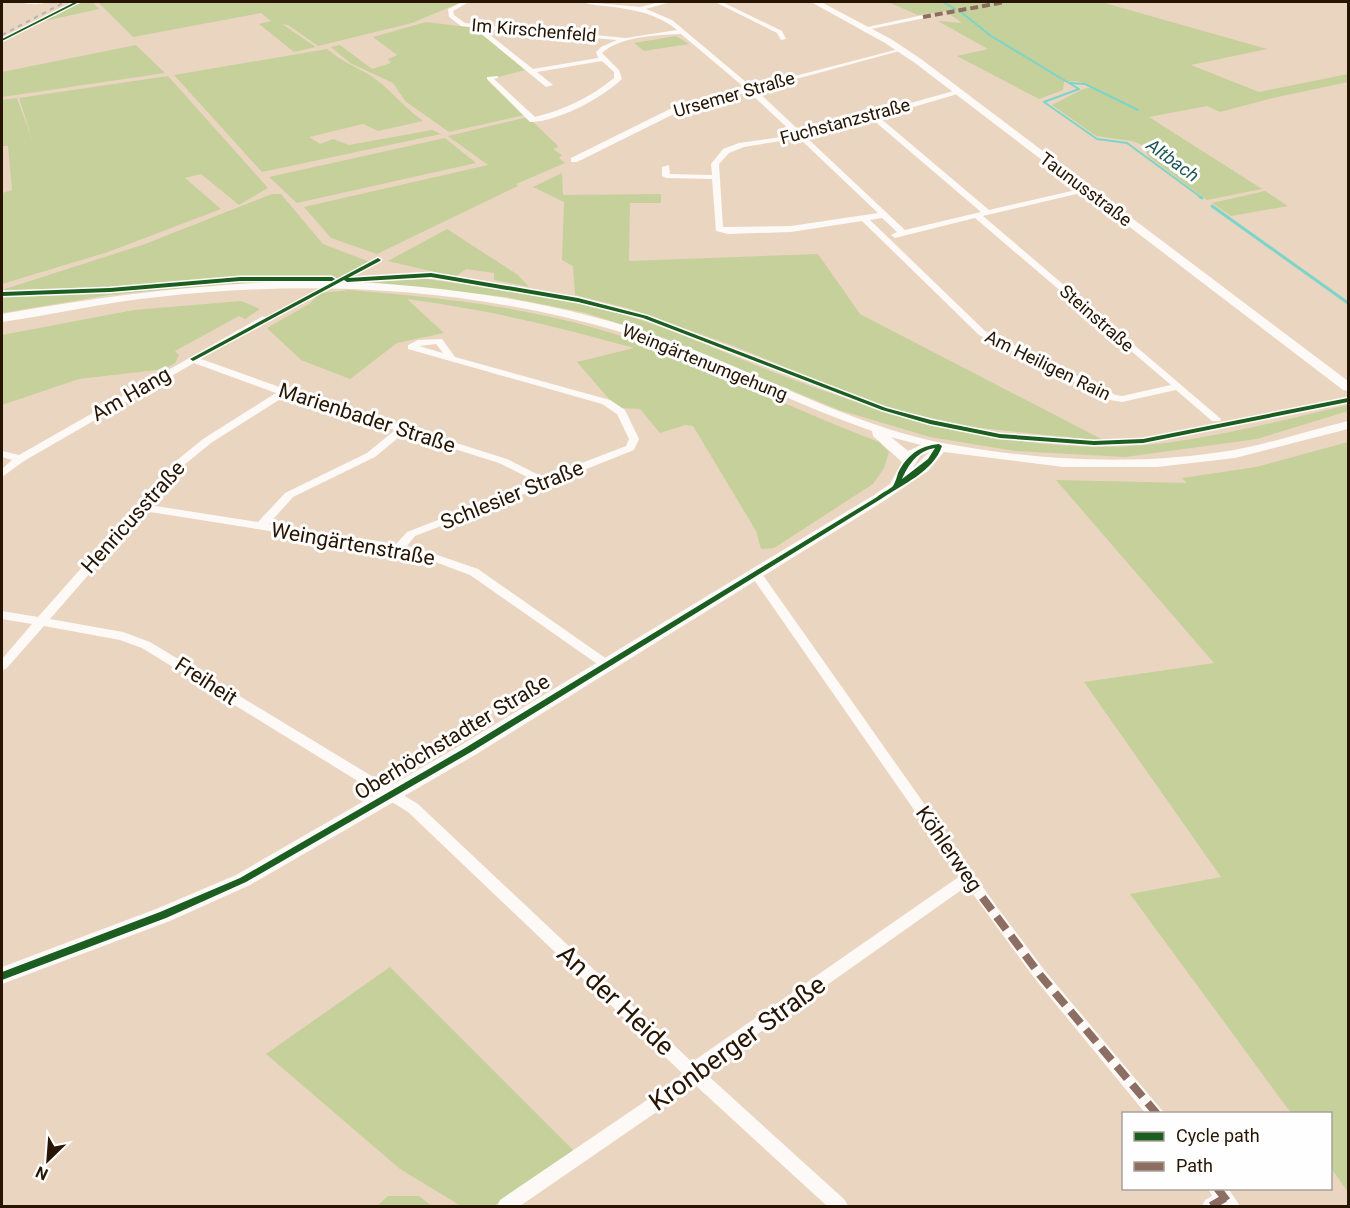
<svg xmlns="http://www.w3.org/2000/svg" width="1350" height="1208" font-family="Roboto,sans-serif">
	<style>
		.green { fill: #c6d09b }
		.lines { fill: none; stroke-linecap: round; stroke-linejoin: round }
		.stream-far1 { stroke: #7cd5c8; stroke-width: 2 }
		.stream { stroke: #7cd5c8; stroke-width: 3 }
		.street { fill: #fcf9f6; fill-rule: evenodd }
		.secondary { fill: #fcf9f6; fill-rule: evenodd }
		.rail { stroke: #b8b3ad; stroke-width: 2; stroke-dasharray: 4.5 4.5; stroke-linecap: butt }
		.quiet-far1 { stroke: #8d6e63; stroke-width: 4; stroke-dasharray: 8 4; stroke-linecap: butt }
		.quiet { stroke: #8d6e63; stroke-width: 8; stroke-dasharray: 16 8; stroke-linecap: butt }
		.cycleway-casing { stroke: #fefefe; stroke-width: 3 }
		.cycleway { fill: #1b5e20; fill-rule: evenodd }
		.labels { text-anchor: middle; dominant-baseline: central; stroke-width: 6; stroke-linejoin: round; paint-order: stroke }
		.far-street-label { font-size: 18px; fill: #271502; stroke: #fefefe }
		.far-water-label { font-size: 18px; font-style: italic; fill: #1e5652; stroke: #fefefe }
		.street-label { font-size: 21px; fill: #271502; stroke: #fefefe }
		.near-street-label { font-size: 26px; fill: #271502; stroke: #fefefe }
	</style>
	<rect width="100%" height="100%" fill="#ead5c0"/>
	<path class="green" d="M79,2H92L99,9L40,22Z
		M98,2H462L412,23L318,46L288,25L282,24L316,47L294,52L259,24L271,21L261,13L133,37Z
		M888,2H1101L1267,49L1191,65L1259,92L1348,74V82L1273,98L1220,112L1207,106L1149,117L1262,189L1207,200L1149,157L1142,145L1132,141L1096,136L1052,105L1083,89L1092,87L1077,81L1064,82L1063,90L1039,99L957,56L988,49L938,21L962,23L945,11L918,15Z
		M426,22L476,28L525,70L487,80L525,115L449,132L405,101L393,83L350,63L331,47L340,45L372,69L391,63L388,59L397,55L373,37Z
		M676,36L689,44L644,51L634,43Z
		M136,45L165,73L2,97V72Z
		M327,49C343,62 352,65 368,74C389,87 403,107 423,121L378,131L363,124L309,137L320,144L333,139L349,145L432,130L441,134L262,172L174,75Z
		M168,76L268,188L239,205L201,174L185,178L221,209L108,252L2,284V193L12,190L8,146H2V100L17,98L33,142L19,98Z
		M528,117L557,145L558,147L553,149L562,155L559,158L565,163L516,184L518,186L377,254L331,238L304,207L488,165L448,136Z
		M445,138L476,163L297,203L269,177Z
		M562,173L563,195L661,194V203H630L629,261L818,254L860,314L1105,441L971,427L883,407L734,346L627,308L575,295L573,266L562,260L564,202L533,187Z
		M1265,191L1288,206L1231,216L1212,203Z
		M272,194H281L323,244L370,262L339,278L238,276L112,288L2,290L145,244Z
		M447,229L518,275L529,287L494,280V273L466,269L455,277L388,261Z
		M420,278C490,288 561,296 628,316C685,333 739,360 794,380C894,417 996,446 1103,447C1184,447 1269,423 1348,405V411L1257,439L1125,457L1015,451L930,437L839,410L664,338L586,313L506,297L361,281Z
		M240,279L332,280L229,284L109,295L2,313V295L110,291Z
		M349,290C448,298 550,309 644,344C723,374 800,412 879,442L889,452L884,468L873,484L774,548L761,549L756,531L693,426L685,425L660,433L640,409L622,408L609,399L577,362L634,348C559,327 485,309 407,299L444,333L397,343L350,379L301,360L267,328L309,304L320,293Z
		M241,301L260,309L245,319L239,316L175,351L179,355L175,363L165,369L79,379L2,405V335L134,310Z
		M1348,442V1192L1331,1168L1330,1114L1291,1113L1130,894L1221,877L1084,682L1214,663L1056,480L1187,483L1182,478L1256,467Z
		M390,967L574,1151L494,1206H461L400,1169L266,1054Z
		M388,1196H419L432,1206H377Z"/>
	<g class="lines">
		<path class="stream-far1" d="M943,2L955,9
			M961,12L991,36L1079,89L1044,102L1097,139L1127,143L1202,198
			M1071,83L1085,84L1138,110"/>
		<path class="stream" d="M1200,197L1202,198
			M1212,206L1348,303"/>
		<path class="street" d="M22,2H47C42,5 27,5 22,2Z
			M462,2H469L453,11L454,15L465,23L626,38L677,30C652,9 619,8 588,4L585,2L640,7L660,2H668L667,3L646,9L672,20L752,87L903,48V50L756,90L802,133L961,89V93L879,117L989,210L1089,187V191L983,216L1221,419L1220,421H1212L1176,390L1122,402L1110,400L979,335L862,221L791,232L728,234L716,231L712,179L666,178L662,176V167L669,165L670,174L712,175L711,164L723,149L739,143L795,135L749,92L680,111L577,162H571V158L674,107L745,88L681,34C657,35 621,36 602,53L619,70L622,79C602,98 557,122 530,122L487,79V77L498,76V78L494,79L535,117C564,110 591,97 614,78V72L602,61L537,72L553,85L546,87L479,32V28L461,26L449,17L448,9ZM485,29L617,40L601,47L596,52L598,58L533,69L485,31ZM872,119L981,212L905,230L806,137ZM799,138L878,213L791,226L723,227L719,164L729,153L744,147ZM882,218L897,232L891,235L895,238L975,218L1171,385L1122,396L1116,395L985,331L870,220Z
			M715,2H722L782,31L786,39L781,40L777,33Z
			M923,15L926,17L925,18L866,30L863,28Z
			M263,316L268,319L266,321L201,359L288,390L507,459L539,475L540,479L626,446L629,439L617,414L602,404L408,349V345L418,340L442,339L455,357L610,400L625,410L639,439L634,450L549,484L537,486L534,490L415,536L407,546L420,549L478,569L611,662L613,665L611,668H603L470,575L414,554L144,511L50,619L123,632L150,642L418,804L692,1062L960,876L750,574L752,571H760L997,907L1045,971L1165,1114H1146L1035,979L967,886L704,1072L845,1200L848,1206H827L694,1084L690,1089L520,1206H497L500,1200L678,1079L683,1074L408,812L142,648L120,640L44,626L6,669L2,670V659L32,624L2,619V611L38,617L176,461L203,439L276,393L194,363L24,461L2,477V469L12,460L2,457V451L19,455ZM436,344L443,353L419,346H420ZM285,396L395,430L367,453L285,493L258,522L149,505L184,465L211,443ZM404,433L499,463L529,478L526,486L407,532L396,544L269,524L293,497L375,457Z
			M1208,1188H1228L1240,1206H1202L1205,1200L1212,1196Z"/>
		<path class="secondary" d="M811,2H821L891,39L921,59L1348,381V391L1343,390L915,63L885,43Z
			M317,280C439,285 558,299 673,342C762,374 854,427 948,444C1041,461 1140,466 1234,450C1272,443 1310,430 1348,421V429L1235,458L1157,467H1063L944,452L928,471L884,501L475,755L250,885L170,921L2,984V967L156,909L236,875L461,745L874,495L890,484L902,462L873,436L872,431C788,402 709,359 624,333C473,288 314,279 158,297C105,302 54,315 2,322V314C107,295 210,283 317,280ZM891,437L894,438L921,445L908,451ZM929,452L913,468L920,456Z"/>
		<path class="rail" d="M2,35L65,2"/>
		<path class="quiet-far1" d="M923,17L1005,2"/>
		<path class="quiet" d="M968,878L1040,975L1157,1114
			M1217,1188L1231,1206
			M1211,1206L1225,1198"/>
		<g class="cycleway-casing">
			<path id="cycleway" d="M75,2H79L2,41V39Z
				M378,258L381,260L380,261L348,278L431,273L578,298L647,316L886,408L931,420L1000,434L1094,441L1143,439L1348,398V402L1143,443L1094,445L1000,438L930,424L882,410L643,318L578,302L431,277L347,282L344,280L195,360L193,361L190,359Z
				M240,277H332L335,279L332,281H240L110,292L2,296V292L110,288Z
				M939,444L942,446C933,472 903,484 881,499L471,752L246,882L166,918L2,980V972L160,912L240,878L465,748L877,497C881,493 889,490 893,486C895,483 897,477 898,473C907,455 919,446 939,444ZM935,448L928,459L902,479C909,464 917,451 935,448Z"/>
		</g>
		<use href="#cycleway" class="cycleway"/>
	</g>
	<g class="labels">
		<g class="far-street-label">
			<text transform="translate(534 30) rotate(5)">Im Kirschenfeld</text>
			<text transform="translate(734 94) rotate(-16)">Ursemer Straße</text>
			<text transform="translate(845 121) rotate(-15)">Fuchstanzstraße</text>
			<text transform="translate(1086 189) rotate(37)">Taunusstraße</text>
			<text transform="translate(1097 318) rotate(41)">Steinstraße</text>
			<text transform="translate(705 362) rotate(22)">Weingärtenumgehung</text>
			<text transform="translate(1048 365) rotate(26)">Am Heiligen Rain</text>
		</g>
		<g class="far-water-label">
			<text transform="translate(1173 160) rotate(36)">Altbach</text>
		</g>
		<g class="street-label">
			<text transform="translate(131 394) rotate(-30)">Am Hang</text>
			<text transform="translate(367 418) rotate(18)">Marienbader Straße</text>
			<text transform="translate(512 495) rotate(-22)">Schlesier Straße</text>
			<text transform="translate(133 517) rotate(-48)">Henricusstraße</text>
			<text transform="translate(353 544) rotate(10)">Weingärtenstraße</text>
			<text transform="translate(206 681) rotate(33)">Freiheit</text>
			<text transform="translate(452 737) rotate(-31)">Oberhöchstadter Straße</text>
			<text transform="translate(949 849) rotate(55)">Köhlerweg</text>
		</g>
		<g class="near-street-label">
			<text transform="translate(616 1000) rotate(43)">An der Heide</text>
			<text transform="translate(737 1043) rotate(-36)">Kronberger Straße</text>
		</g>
	</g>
	<rect width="1350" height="1208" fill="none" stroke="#271502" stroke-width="6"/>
	<rect x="1122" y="1112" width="210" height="78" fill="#fefefe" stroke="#a8a199" stroke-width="1.5"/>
	<rect x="1134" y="1132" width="30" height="9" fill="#1b5e20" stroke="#a8a199" stroke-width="1.5"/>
	<text x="1176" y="1142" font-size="18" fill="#271502">Cycle path</text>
	<rect x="1134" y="1162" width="30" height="9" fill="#8d6e63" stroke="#a8a199" stroke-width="1.5"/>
	<text x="1176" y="1172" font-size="18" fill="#271502">Path</text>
	<g transform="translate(48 1160) rotate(205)" stroke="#fefefe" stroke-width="4.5" paint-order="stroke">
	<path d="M0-4.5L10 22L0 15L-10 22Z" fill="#271502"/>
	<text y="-9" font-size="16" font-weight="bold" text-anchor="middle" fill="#271502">N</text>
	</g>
</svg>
